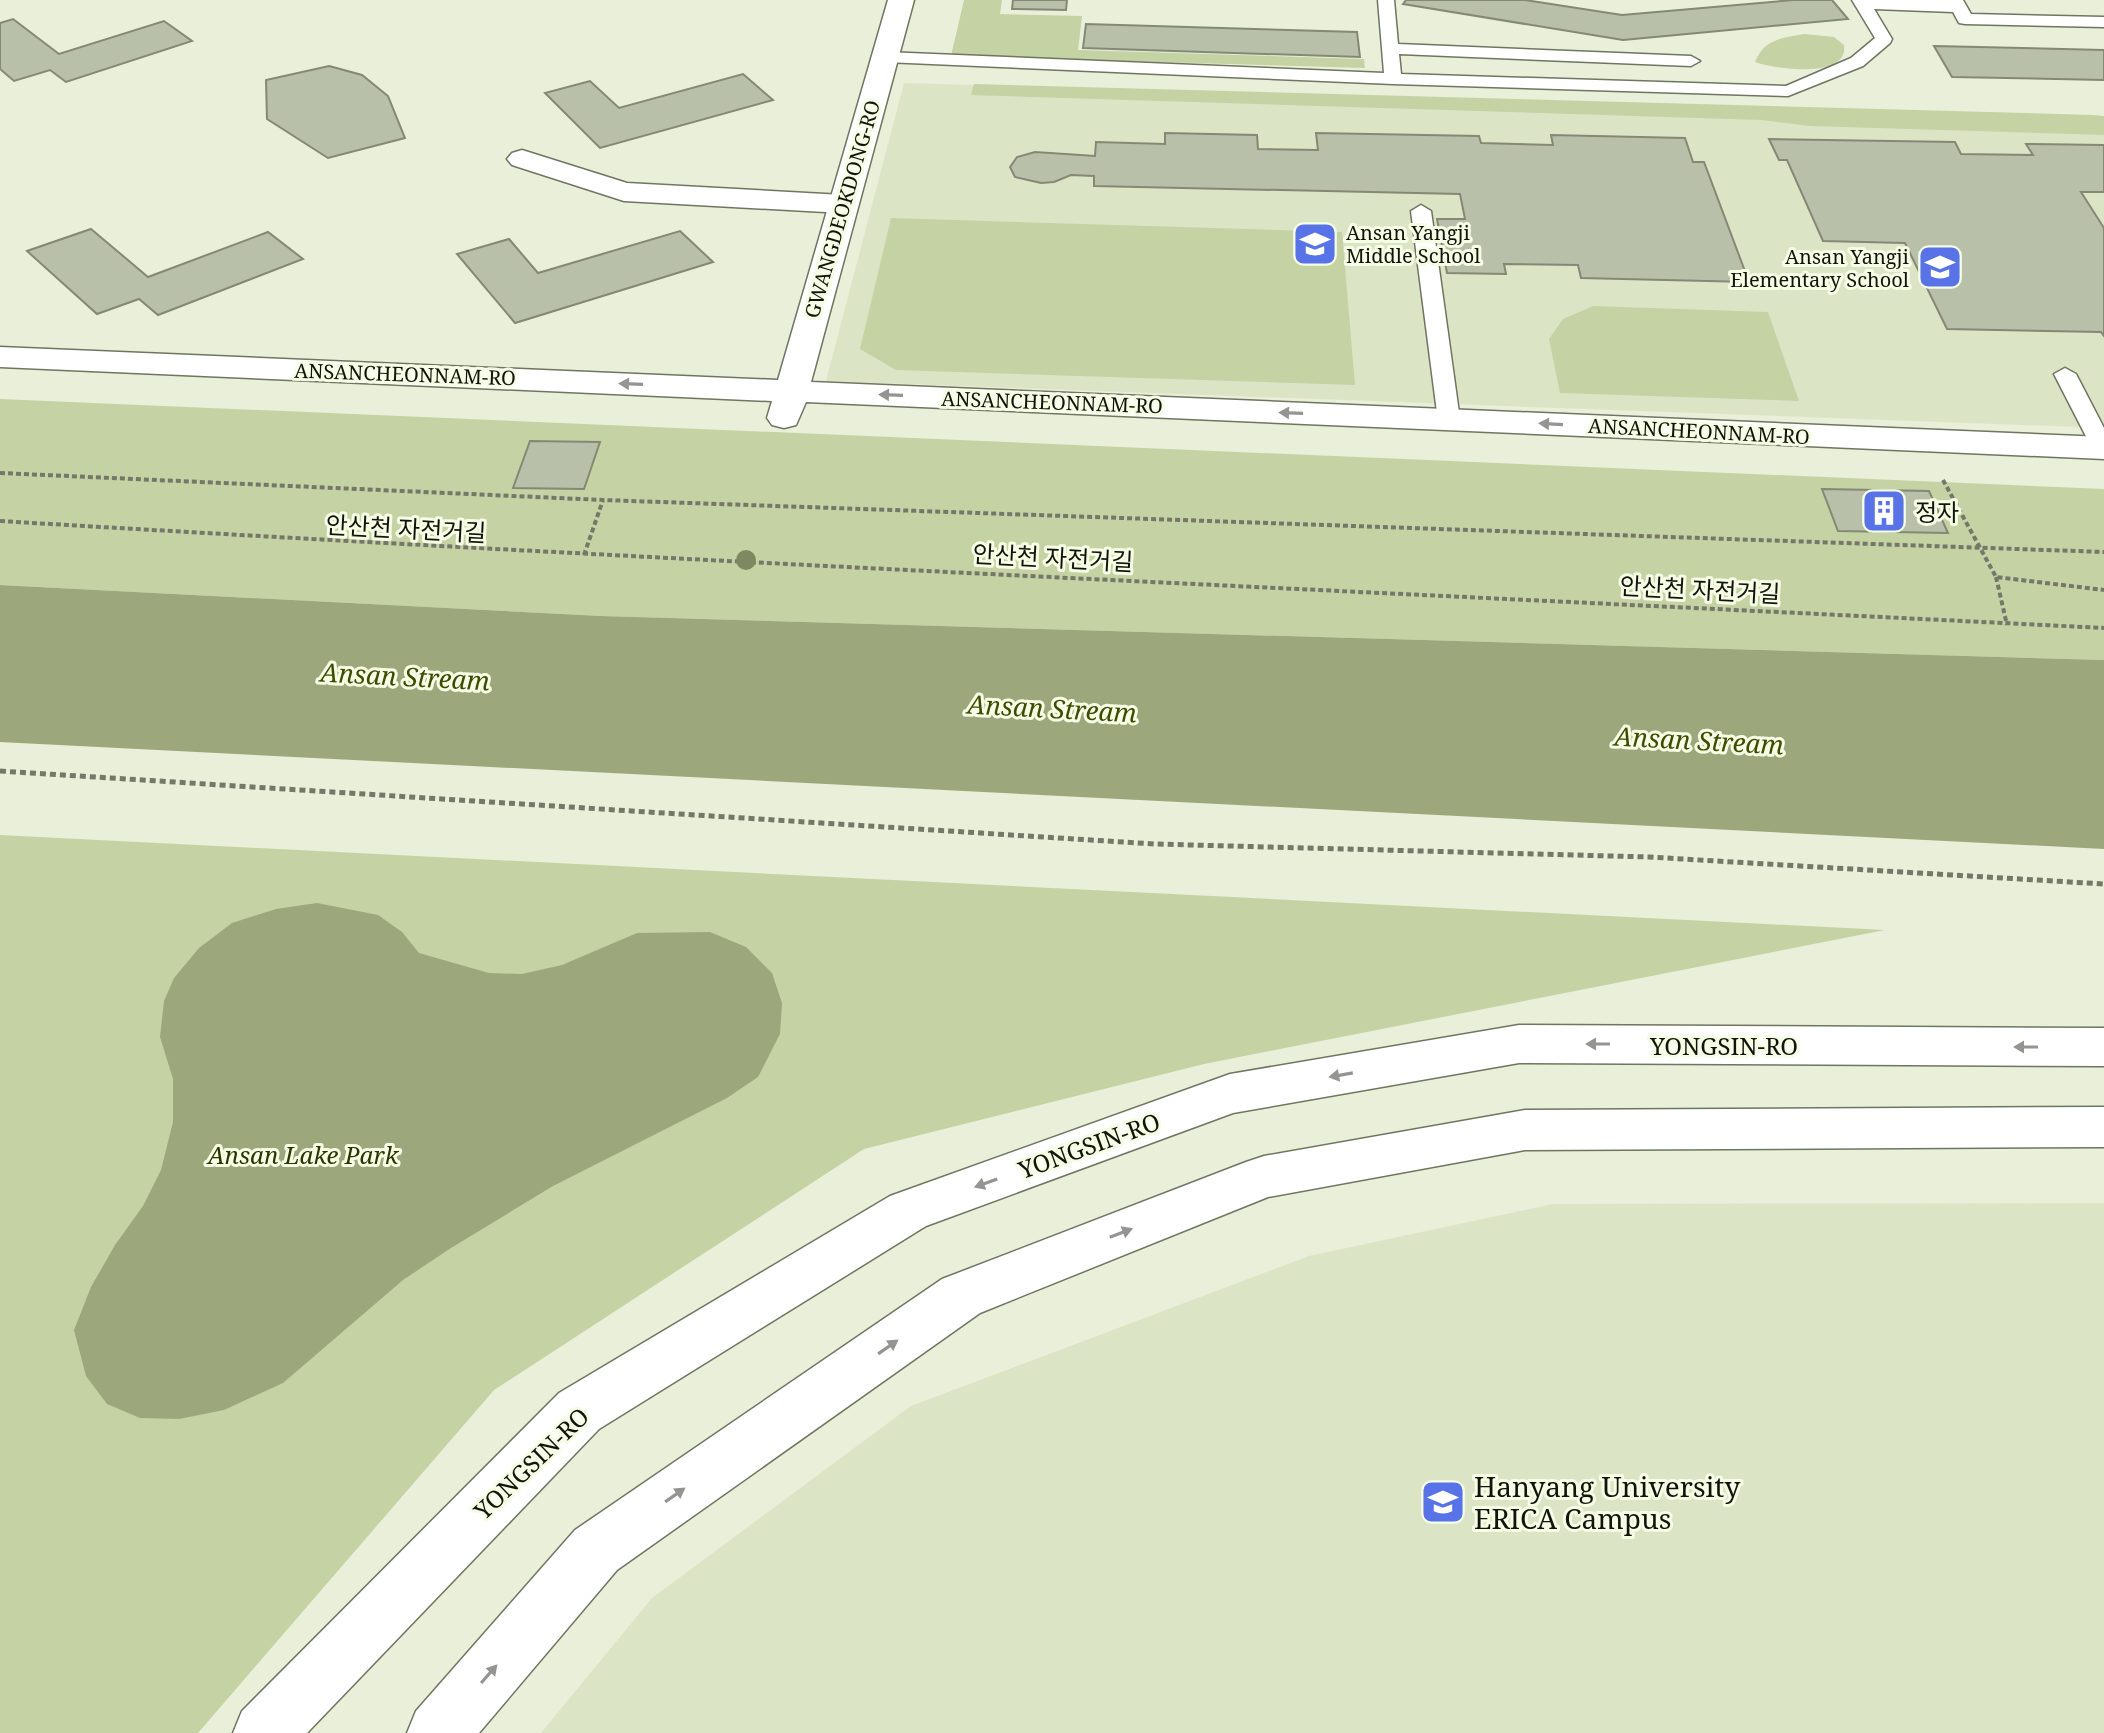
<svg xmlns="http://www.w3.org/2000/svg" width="2104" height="1733" font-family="'Noto Serif','Noto Sans KR',serif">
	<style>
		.built { fill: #dce4c6 }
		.green { fill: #c5d2a4 }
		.water { fill: #9ca87c }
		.building { fill: #b9c0aa; stroke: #838974; stroke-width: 2 }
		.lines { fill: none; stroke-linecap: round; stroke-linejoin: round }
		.service-casing { stroke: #6f7561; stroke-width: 3 }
		.minor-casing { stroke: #6f7561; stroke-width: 3 }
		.tertiary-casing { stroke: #6f7561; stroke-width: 3 }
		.secondary-casing { stroke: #6f7561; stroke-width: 3 }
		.path-far1 { stroke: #747869; stroke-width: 4; stroke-dasharray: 5 3; stroke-linecap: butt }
		.path { stroke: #747869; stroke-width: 5; stroke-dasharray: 6 4; stroke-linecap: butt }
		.service { fill: #fff; fill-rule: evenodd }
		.minor { fill: #fff; fill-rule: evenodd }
		.tertiary { fill: #fff; fill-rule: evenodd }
		.secondary { fill: #fff; fill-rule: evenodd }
		.tree { fill: #808861 }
		.oneway { fill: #949592 }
		.labels { text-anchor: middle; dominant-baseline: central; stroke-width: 6; stroke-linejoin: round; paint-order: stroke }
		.far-street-label { font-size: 20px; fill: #12140c; stroke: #f6fde5 }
		.far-poi-label { font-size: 20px; fill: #12140c; stroke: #f6fde5; text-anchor: start }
		.poi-label { font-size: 24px; fill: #12140c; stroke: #f6fde5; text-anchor: start }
		.street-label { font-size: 24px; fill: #12140c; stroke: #f6fde5 }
		.park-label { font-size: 24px; font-style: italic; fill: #2a3400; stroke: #f6fde5 }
		.water-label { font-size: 26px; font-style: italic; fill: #3e4b00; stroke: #f6fde5 }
		.near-poi-label { font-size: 28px; fill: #12140c; stroke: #f6fde5; text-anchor: start }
	</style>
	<rect width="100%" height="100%" fill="#e9efd8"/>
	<path class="built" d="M904,83L2104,117V428L826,381Z
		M2104,1203V1733H541L652,1598L911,1406L1309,1256L1553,1204Z"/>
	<path class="green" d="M964,0H1002L1000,14L1082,16L1078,50L1364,59L1365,68L951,56Z
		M1804,34L1834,37L1844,45C1849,80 1775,69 1755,62C1764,39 1782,38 1804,34Z
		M974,84L2093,115L2104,116V135L1810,126L1761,120L971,95Z
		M891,218L1342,232L1355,385L896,370L860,349Z
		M1593,306L1768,312L1799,401L1560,393L1549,339L1563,319Z
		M0,399L2104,489V660L601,616L0,585Z
		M0,835L1885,930L1204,1064L864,1149L494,1390L198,1733H0Z"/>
	<path class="water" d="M0,585L601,616L2104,660V849L0,742Z
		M317,903L378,915L402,932L419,953L489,973L522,974L562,965L637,933L710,932L746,947L772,973L782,1003L780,1034L758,1077L727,1098L553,1186L451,1248L403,1280L283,1383L224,1410L179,1419L140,1418L107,1404L86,1376L74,1330L91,1287L115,1245L143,1206L161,1170L173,1122V1079L160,1037L164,1001L174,978L199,948L232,923L276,909Z"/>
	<path class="building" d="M1013,0H1067L1066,10L1012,9Z
		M1406,0H1525L1622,15L1793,0H1832L1848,19L1623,40L1403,4Z
		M13,19L59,54L164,21L192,41L66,82L50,70L14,81L0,69V23Z
		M1086,24L1357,32L1360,57L1083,48Z
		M1934,46L2104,50V80L1952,77Z
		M329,66L362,75L388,96L405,138L328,158L267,119L266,80Z
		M743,74L773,100L600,148L545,93L590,81L619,108Z
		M1165,133L1257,135L1258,149L1318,150L1316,133L1479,136L1481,143L1553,145L1551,135L1685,138L1693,162H1704L1749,282L1581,278L1578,265L1504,264L1506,274L1447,273L1437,219H1465L1460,194L1094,186V176L1071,175L1054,182L1041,183L1015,177L1010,167L1017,157L1035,152L1095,156L1096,142L1165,144Z
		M1769,139L1955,142L1961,154L2033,155L2026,144L2104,145V192H2081L2104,228V336L2101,332L1947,329L1905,243L1823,241L1787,160H1779Z
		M91,229L148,277L268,232L303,259L158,315L139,299L97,314L27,251Z
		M680,231L713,262L515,323L457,254L509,239L538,273Z
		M530,441L600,442L584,489L513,488Z
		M1822,489L1929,491L1948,533L1838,531Z"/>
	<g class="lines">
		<g class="service-casing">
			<path id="service" d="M1378,0H1394L1398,44L1691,56L1700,61L1691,66L1399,54L1401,74L1786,86L1851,58L1875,38L1852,0H1963L1971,14L2104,17V27L1965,24L1959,23L1953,12L1874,9L1892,39L1890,43L1863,66L1788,96L1393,84L885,62L876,57L885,52L1384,73Z
				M1421,205L1431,211L1460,420L1449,427L1438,420L1411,211Z
				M2065,368L2076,374L2104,428V457L2093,450L2054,374Z"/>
		</g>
		<g class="minor-casing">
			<path id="minor" d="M522,150L627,183L843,195L854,198L858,204L854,210L843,213L624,201L512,165L507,159L512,153Z"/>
		</g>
		<g class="tertiary-casing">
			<path id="tertiary" d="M888,0H914L811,382L2104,437V459L806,402L796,425L784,428L772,425L767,418L772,401L0,367V347L778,380Z"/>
		</g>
		<g class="secondary-casing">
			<path id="secondary" d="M1519,1025L2104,1028V1066L1519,1063L1233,1113L926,1226L599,1429L307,1733H233L242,1711L559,1393L890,1196L1230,1074Z
				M2104,1107V1147L1525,1150L1268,1197L980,1313L617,1570L479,1733H407L416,1711L575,1530L942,1279L1246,1162L1264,1156L1525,1110Z"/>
		</g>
		<path class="path-far1" d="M0,473L603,500L2104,552
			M1943,480L1996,577L2104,590
			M0,521C701,563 1403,593 2104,628
			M584,555L603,500
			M1996,577L2007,625"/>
		<path class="path" d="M0,771L1154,844L1649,857L2104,884"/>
		<use href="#service" class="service"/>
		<use href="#minor" class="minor"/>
		<use href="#tertiary" class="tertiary"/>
		<use href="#secondary" class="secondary"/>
	</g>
	<circle class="tree" cx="746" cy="560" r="10"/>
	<defs><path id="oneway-solid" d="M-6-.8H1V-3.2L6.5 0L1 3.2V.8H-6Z" transform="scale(2)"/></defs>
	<g class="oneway">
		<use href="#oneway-solid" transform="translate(631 384) rotate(-178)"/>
		<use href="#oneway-solid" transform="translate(891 395) rotate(-178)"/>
		<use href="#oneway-solid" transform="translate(1291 413) rotate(-178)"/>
		<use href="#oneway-solid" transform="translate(1551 424) rotate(-177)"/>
		<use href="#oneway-solid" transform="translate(1598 1044) rotate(-180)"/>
		<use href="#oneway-solid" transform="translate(2026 1047) rotate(-180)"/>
		<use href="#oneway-solid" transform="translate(1341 1075) rotate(170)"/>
		<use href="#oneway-solid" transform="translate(986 1183) rotate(160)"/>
		<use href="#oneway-solid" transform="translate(1121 1233) rotate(-21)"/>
		<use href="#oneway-solid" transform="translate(888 1347) rotate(-35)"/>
		<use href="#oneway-solid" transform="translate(675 1495) rotate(-35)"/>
		<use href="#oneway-solid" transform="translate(489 1674) rotate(-49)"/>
	</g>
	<defs>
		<g id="school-square" transform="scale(2.3)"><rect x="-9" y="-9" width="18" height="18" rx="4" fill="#5873e8" stroke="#f6fde5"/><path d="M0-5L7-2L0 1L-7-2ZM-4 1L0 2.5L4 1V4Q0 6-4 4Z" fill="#fff"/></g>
		<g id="building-square" transform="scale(2.3)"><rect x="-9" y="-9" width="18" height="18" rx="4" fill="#5873e8" stroke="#f6fde5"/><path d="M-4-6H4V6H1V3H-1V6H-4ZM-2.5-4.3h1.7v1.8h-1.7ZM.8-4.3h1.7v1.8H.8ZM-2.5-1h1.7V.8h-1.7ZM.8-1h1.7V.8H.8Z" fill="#fff"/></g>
		<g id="university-square" transform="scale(2.3)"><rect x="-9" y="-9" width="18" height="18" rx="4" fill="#5873e8" stroke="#f6fde5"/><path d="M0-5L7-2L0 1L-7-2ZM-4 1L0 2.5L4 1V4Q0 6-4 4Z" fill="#fff"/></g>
	</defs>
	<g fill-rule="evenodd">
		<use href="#school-square" x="1315" y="244"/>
		<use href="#school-square" x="1940" y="267"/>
		<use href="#building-square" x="1884" y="511"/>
		<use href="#university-square" x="1443" y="1502"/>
	</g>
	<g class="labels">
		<g class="far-street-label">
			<text transform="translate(842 209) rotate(-74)">GWANGDEOKDONG-RO</text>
			<text transform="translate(405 374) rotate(2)">ANSANCHEONNAM-RO</text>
			<text transform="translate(1052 402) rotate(2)">ANSANCHEONNAM-RO</text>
			<text transform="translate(1699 431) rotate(3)">ANSANCHEONNAM-RO</text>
		</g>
		<g class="far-poi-label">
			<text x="1346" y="232">Ansan Yangji<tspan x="1346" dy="23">Middle School</tspan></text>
			<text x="1909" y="256" text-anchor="end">Ansan Yangji<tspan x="1909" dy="23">Elementary School</tspan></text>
		</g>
		<g class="poi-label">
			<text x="1915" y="511">정자</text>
		</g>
		<g class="street-label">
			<text transform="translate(406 528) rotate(3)">안산천 자전거길</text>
			<text transform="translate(1053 557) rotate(3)">안산천 자전거길</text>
			<text transform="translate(1700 589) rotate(3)">안산천 자전거길</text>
			<text x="1724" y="1045">YONGSIN-RO</text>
			<text transform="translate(1089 1145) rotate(-20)">YONGSIN-RO</text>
			<text transform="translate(531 1463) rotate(-44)">YONGSIN-RO</text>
		</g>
		<g class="park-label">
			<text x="303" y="1154">Ansan Lake Park</text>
		</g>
		<g class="water-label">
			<text transform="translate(405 676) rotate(3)">Ansan Stream</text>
			<text transform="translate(1052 708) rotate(3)">Ansan Stream</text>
			<text transform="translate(1699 740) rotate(3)">Ansan Stream</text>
		</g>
		<g class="near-poi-label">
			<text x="1474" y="1486">Hanyang University<tspan x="1474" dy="32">ERICA Campus</tspan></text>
		</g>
	</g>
</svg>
